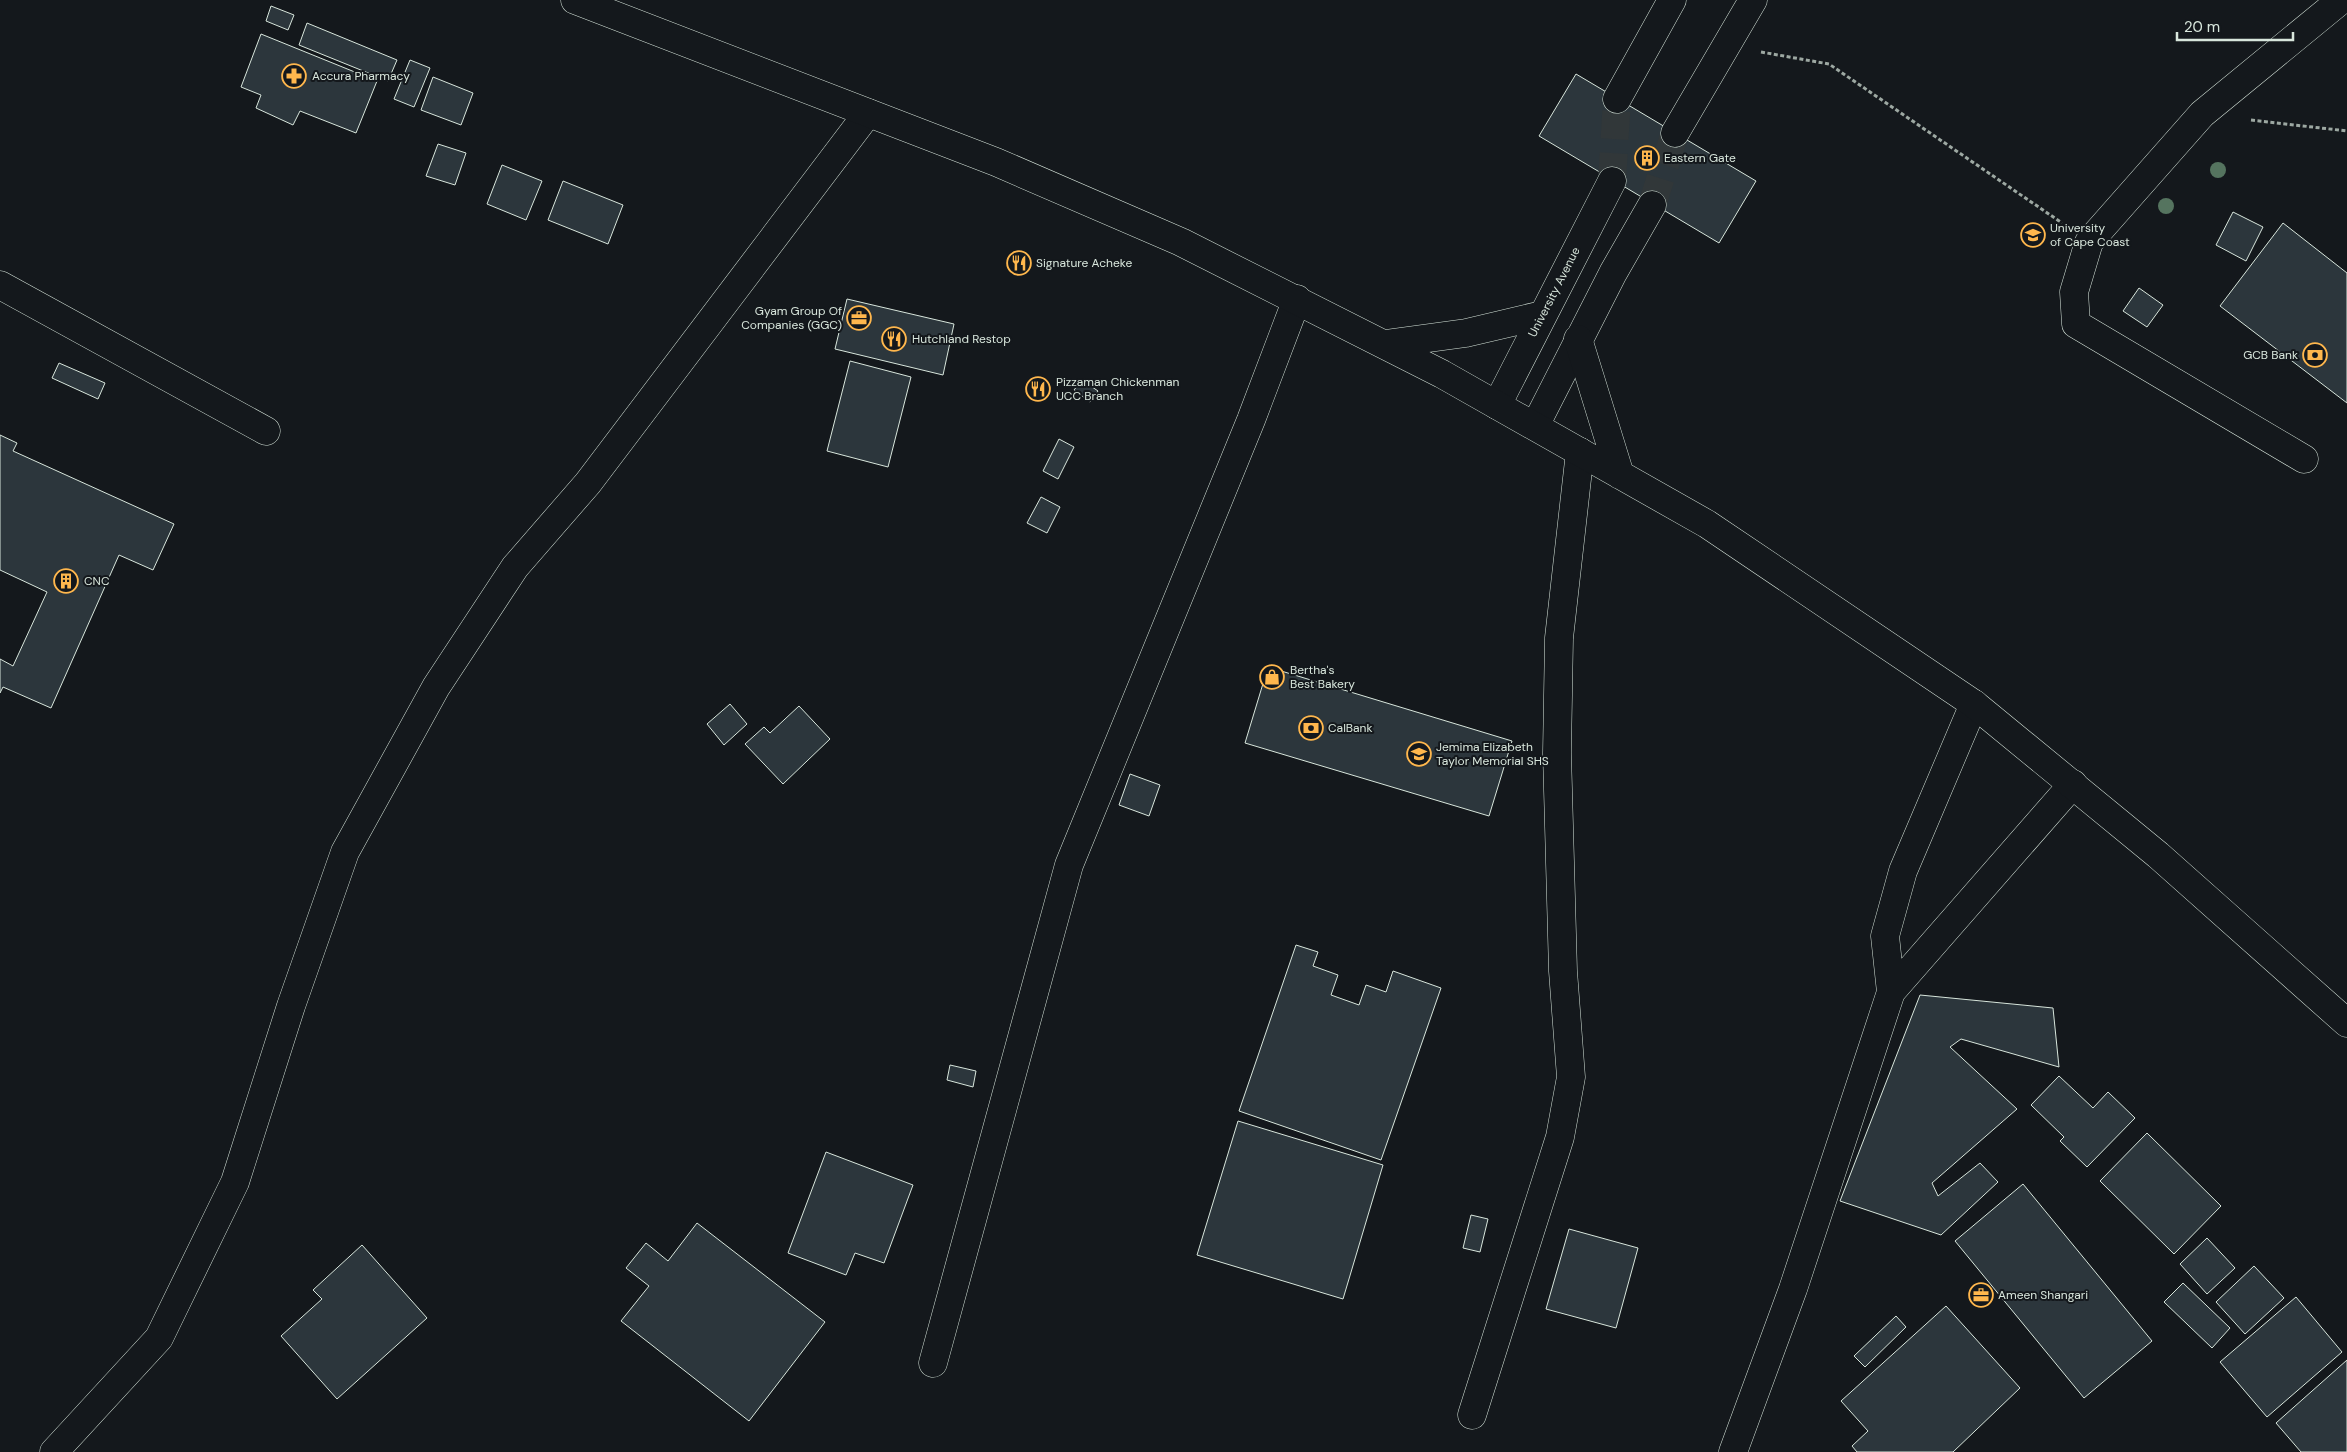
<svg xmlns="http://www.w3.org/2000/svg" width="2347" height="1452" font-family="'DM Sans',sans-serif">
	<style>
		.building { fill: #2c363c; stroke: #d8e6dc }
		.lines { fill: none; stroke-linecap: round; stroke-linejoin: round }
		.minor-tunnel { stroke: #313739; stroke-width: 28; stroke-dasharray: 28 14; stroke-linecap: butt }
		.minor-casing { stroke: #d8e6dc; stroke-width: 29 }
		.highway-casing { stroke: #d8e6dc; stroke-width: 29 }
		.path { stroke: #9da8a2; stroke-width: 3; stroke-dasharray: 4 2.5; stroke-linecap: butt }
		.minor { stroke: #14181c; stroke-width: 28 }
		.highway { stroke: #14181c; stroke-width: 28 }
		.tree { fill: #55745f }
		.labels { text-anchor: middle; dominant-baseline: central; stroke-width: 4; stroke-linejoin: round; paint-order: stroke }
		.poi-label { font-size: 12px; fill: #d8e6dc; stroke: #14181c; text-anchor: start }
		.street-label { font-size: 12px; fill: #d8e6dc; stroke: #14181c }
	</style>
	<rect width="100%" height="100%" fill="#14181c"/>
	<path class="building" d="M271,6L294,15L288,30L266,21Z
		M307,23L397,60L388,81L299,45Z
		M261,34L377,81L356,133L300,111L293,125L256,108L261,95L241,87Z
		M410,60L430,68L414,107L394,99Z
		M1576,74L1756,181L1719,243L1539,136Z
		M433,77L473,93L461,125L421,110Z
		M438,144L466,153L455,185L426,176Z
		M502,165L542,181L526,220L487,204Z
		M563,181L623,205L608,244L548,220Z
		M2233,212L2263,227L2246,261L2216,245Z
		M2283,223L2347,273V403L2220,306Z
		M2139,288L2163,305L2147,327L2123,311Z
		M847,299L954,324L943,375L835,349Z
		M850,361L911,377L888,467L827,451Z
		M59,363L105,383L98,399L52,378Z
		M1082,380L1098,391L1090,402L1074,390Z
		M0,435L17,443L13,451L174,524L153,570L119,555L51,708L3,687L0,693V659L13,666L47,592L0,570Z
		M1059,439L1074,447L1058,479L1043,471Z
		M1041,497L1060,507L1047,533L1027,523Z
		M1268,667L1512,741L1489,816L1245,743Z
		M730,704L747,724L724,745L707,724Z
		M799,706L830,739L783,784L745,744L764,727L770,733Z
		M1130,774L1160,785L1149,816L1119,805Z
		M1296,945L1318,952L1313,966L1338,975L1331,995L1359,1005L1366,985L1386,992L1393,971L1441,988L1381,1160L1239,1111Z
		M1920,995L2053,1008L2059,1067L1961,1039L1950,1047L2017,1109L1932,1183L1938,1196L1980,1163L1998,1182L1941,1235L1840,1201Z
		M950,1065L976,1071L973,1087L947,1080Z
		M2059,1076L2093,1108L2108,1092L2135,1118L2087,1167L2060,1141L2064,1137L2031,1105Z
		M1238,1121L1383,1165L1343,1299L1197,1255Z
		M2147,1133L2221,1206L2174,1254L2100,1181Z
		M826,1152L913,1185L884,1263L855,1253L846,1275L788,1253Z
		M2023,1184L2152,1341L2084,1398L1955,1241Z
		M1471,1215L1488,1219L1480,1252L1463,1248Z
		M697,1223L825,1322L749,1421L621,1321L649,1286L626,1268L646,1243L668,1261Z
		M1569,1229L1638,1248L1616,1328L1546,1309Z
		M2207,1238L2235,1268L2207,1294L2180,1264Z
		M362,1245L427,1318L337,1399L281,1336L322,1299L313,1290Z
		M2254,1266L2284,1298L2245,1334L2216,1302Z
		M2183,1283L2230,1328L2212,1348L2164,1302Z
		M2296,1297L2342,1352L2267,1417L2220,1362Z
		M1946,1306L2020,1388L1953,1452H1857L1852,1446L1868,1431L1841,1401Z
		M1896,1316L1906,1327L1865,1367L1854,1356Z
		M2347,1360V1452H2301L2276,1423Z"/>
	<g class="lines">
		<path class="minor-tunnel" d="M1612,181L1617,99
			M1652,205L1675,133"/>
		<g class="minor-casing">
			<path id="minor" d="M1617,99L1672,0
				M1675,133L1753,0
				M0,285L266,431
				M1497,405L1612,181
				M1535,426L1613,273L1652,205
				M2304,459L2076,324L2074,292L2089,242L2202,114L2341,0
				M1891,992L1885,936L1903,871L1974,704
				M933,1363L1069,865L1251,420L1297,299
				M1472,1415L1560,1137L1571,1077L1563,971L1557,753L1559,638L1580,452
				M54,1452L159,1338L235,1182L291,1006L345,852L436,687L515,567L588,483L868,113
				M1733,1452L1793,1289L1891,992L2073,784"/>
		</g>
		<g class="highway-casing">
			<path id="highway" d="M575,0L996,162L1181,242L1442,374L1707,524L1974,704L2158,855L2347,1023
				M1578,339L1620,475
				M1385,344L1466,333L1542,315"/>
		</g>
		<path class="path" d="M1761,52L1829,64L2062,223
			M2251,120L2347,131"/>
		<use href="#minor" class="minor"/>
		<use href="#highway" class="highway"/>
	</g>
	<g class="tree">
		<circle cx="2218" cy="170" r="8"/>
		<circle cx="2166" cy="206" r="8"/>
	</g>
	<defs>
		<g id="pharmacy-ring" transform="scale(1.25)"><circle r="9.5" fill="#14181c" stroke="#ffb74d" stroke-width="1.5"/><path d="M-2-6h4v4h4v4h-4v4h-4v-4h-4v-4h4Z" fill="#ffb74d"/></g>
		<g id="building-ring" transform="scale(1.25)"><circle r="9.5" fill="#14181c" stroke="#ffb74d" stroke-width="1.5"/><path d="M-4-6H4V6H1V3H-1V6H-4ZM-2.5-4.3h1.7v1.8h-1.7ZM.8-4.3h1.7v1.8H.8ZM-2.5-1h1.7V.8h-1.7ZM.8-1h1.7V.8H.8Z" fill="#ffb74d"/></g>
		<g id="university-ring" transform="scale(1.25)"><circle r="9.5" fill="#14181c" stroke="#ffb74d" stroke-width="1.5"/><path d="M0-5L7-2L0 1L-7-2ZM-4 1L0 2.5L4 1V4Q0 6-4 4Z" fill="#ffb74d"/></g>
		<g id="restaurant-ring" transform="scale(1.25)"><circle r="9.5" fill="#14181c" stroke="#ffb74d" stroke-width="1.5"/><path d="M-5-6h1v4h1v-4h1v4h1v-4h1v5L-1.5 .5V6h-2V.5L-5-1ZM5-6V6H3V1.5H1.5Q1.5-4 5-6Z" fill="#ffb74d"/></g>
		<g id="office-ring" transform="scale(1.25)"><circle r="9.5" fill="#14181c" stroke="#ffb74d" stroke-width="1.5"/><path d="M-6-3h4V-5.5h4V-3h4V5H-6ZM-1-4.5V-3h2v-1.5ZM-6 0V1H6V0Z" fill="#ffb74d"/></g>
		<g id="bank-ring" transform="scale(1.25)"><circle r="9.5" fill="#14181c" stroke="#ffb74d" stroke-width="1.5"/><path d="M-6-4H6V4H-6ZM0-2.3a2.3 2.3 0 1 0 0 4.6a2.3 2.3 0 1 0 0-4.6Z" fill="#ffb74d"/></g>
		<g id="shop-ring" transform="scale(1.25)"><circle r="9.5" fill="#14181c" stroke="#ffb74d" stroke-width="1.5"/><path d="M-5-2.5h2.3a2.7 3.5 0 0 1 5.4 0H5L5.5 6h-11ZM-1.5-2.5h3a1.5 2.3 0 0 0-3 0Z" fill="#ffb74d"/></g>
		<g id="school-ring" transform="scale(1.25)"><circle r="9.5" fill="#14181c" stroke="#ffb74d" stroke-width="1.5"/><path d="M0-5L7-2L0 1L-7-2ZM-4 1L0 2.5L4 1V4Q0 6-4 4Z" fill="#ffb74d"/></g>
	</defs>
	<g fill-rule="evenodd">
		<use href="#pharmacy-ring" x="294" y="76"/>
		<use href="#building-ring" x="1647" y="158"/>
		<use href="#university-ring" x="2033" y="235"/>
		<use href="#restaurant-ring" x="1019" y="263"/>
		<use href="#office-ring" x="859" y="318"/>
		<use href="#restaurant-ring" x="894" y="339"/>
		<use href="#bank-ring" x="2315" y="355"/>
		<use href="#restaurant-ring" x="1038" y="389"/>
		<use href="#building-ring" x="66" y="581"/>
		<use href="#shop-ring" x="1272" y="677"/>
		<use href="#bank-ring" x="1311" y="728"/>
		<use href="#school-ring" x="1419" y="754"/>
		<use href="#office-ring" x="1981" y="1295"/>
	</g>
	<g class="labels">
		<g class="poi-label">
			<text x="312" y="76">Accura Pharmacy</text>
			<text x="1664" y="158">Eastern Gate</text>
			<text x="2050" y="228">University<tspan x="2050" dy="14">of Cape Coast</tspan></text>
			<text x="1036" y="263">Signature Acheke</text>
			<text x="842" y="311" text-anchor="end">Gyam Group Of<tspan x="842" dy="14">Companies (GGC)</tspan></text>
			<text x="912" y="339">Hutchland Restop</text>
			<text x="2298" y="355" text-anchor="end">GCB Bank</text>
			<text x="1056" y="382">Pizzaman Chickenman<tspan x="1056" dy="14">UCC Branch</tspan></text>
			<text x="84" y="581">CNC</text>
			<text x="1290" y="670">Bertha's<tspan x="1290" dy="14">Best Bakery</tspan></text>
			<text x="1328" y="728">CalBank</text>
			<text x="1436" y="747">Jemima Elizabeth<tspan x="1436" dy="14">Taylor Memorial SHS</tspan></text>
			<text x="1998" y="1295">Ameen Shangari</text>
		</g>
		<g class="street-label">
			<text transform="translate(1554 292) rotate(-63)">University Avenue</text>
		</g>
	</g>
	<path d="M2177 32v8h116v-8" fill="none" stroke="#d8e6dc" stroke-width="2.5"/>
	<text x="2184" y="32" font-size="15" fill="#d8e6dc" stroke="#14181c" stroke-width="4" paint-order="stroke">20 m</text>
</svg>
